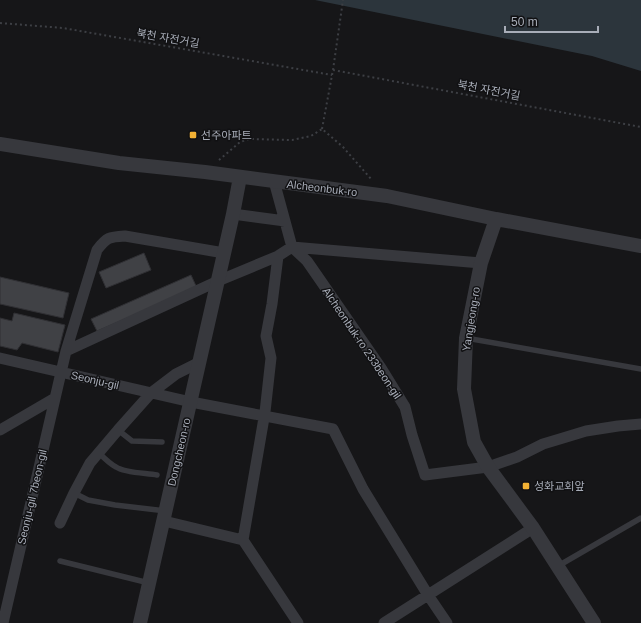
<svg xmlns="http://www.w3.org/2000/svg" width="641" height="623" font-family="Helvetica,'Noto Sans KR',sans-serif">
	<style>
		.water { fill: #2c353c }
		.building { fill: #404145; stroke: #303034 }
		.lines { fill: none; stroke-linecap: round; stroke-linejoin: round }
		.path { stroke: #3d3f44; stroke-width: 2; stroke-dasharray: 2 3; stroke-linecap: butt }
		.service { stroke: #37383d; stroke-width: 5.5 }
		.minor { stroke: #37383d; stroke-width: 11 }
		.tertiary { stroke: #37383d; stroke-width: 14 }
		.poi-dot { fill: #f2b134; stroke: #111113; stroke-width: 1.5 }
		.labels { text-anchor: middle; dominant-baseline: central; stroke-width: 3; stroke-linejoin: round; paint-order: stroke }
		.street-label { font-size: 11px; fill: #a8adb8; stroke: #111113 }
		.poi-label { font-size: 11px; fill: #a8adb8; stroke: #111113; text-anchor: start }
	</style>
	<rect width="100%" height="100%" fill="#161618"/>
	<path class="water" d="M315,0H641V71L592,56Z"/>
	<path class="building" d="M144,253L151,270L106,288L99,272Z
		M191,275L197,288L97,331L91,319Z
		M0,277L69,293L63,318L0,304Z
		M14,313L65,325L58,352L22,343L17,350L0,346V318L12,321Z"/>
	<g class="lines">
		<path class="path" d="M0,23L63,28L332,75
			M333,70L641,127
			M322,129L333,70L343,0
			M219,160L240,142L249,139L292,140L311,136L322,129L343,147L372,180"/>
		<path class="service" d="M466,338L641,369
			M118,430L132,441L162,442
			M99,453C104,458 110,464 116,467C125,473 146,473 157,475
			M74,493L88,500L115,505L166,511
			M60,561L149,583
			M558,566L641,518"/>
		<path class="minor" d="M274,181L292,247L307,261L381,368L405,407L412,435L425,475L488,467L517,457L543,444L563,438L586,431L618,426L641,424
			M233,214L285,221
			M66,351L97,250C107,237 109,237 125,236L224,253
			M0,358L191,402L333,429L363,489L428,595L447,623
			M0,430L55,398
			M164,521L243,540L298,623
			M60,523L74,493L90,463L118,430L151,393L176,374L200,362
			M243,540L265,412L271,358L266,336L272,304L278,256
			M3,623L66,351L218,281L278,256L292,247L481,263
			M384,623L533,528"/>
		<path class="tertiary" d="M0,144L119,163L205,172L387,196L496,219L641,246
			M496,219L481,263L466,338L464,389L474,442L488,467L533,528L594,623
			M140,623L233,214L240,177"/>
	</g>
	<g class="poi-dot">
		<rect x="189" y="131" width="8" height="8" rx="2"/>
		<rect x="522" y="482" width="8" height="8" rx="2"/>
	</g>
	<g class="labels">
		<g class="street-label">
			<text transform="translate(168 38) rotate(10)">북천 자전거길</text>
			<text transform="translate(489 90) rotate(11)">북천 자전거길</text>
			<text transform="translate(322 188) rotate(7)">Alcheonbuk-ro</text>
			<text transform="translate(471 319) rotate(-81)">Yangjeong-ro</text>
			<text transform="translate(362 343) rotate(56)">Alcheonbuk-ro 233beon-gil</text>
			<text transform="translate(95 380) rotate(13)">Seonju-gil</text>
			<text transform="translate(179 452) rotate(-77)">Dongcheon-ro</text>
			<text transform="translate(32 497) rotate(-77)">Seonju-gil 7beon-gil</text>
		</g>
		<g class="poi-label">
			<text x="201" y="135">선주아파트</text>
			<text x="534" y="486">성화교회앞</text>
		</g>
	</g>
	<path d="M505 26v6h93v-6" fill="none" stroke="#a8adb8" stroke-width="2"/>
	<text x="511" y="26" font-size="12" fill="#a8adb8" stroke="#111113" stroke-width="3" paint-order="stroke">50 m</text>
</svg>
